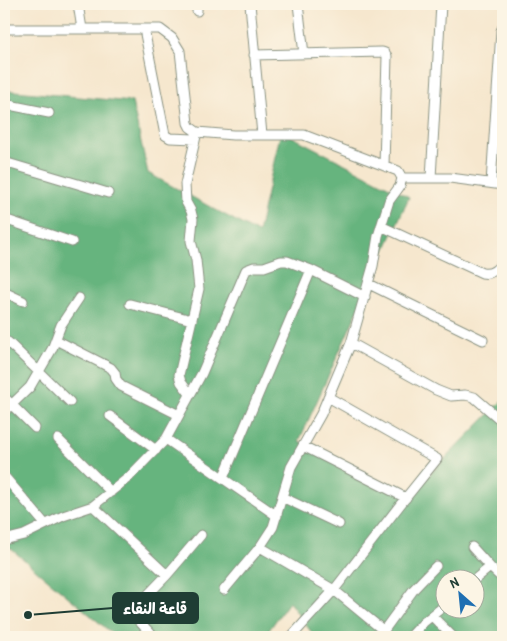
<svg xmlns="http://www.w3.org/2000/svg" width="507" height="641" font-family="'Patrick Hand','Playpen Sans Arabic',sans-serif">
	<style>
		.forest { fill: #66b47e; stroke: #427859; fill-rule: evenodd }
		.lines { fill: none; stroke-linecap: round; stroke-linejoin: round }
		.minor-casing { stroke: #8a9281; stroke-width: 11 }
		.minor { stroke: #fff; stroke-width: 9 }
		.leader { fill: none; stroke: #1f3d34; stroke-width: 2 }
		.callout-dot { fill: #1f3d34; stroke: #fcf5e5; stroke-width: 2 }
		.callout { fill: #1f3d34; stroke: #1f3d34; stroke-width: 2 }
		.callout-label { font-size: 15px; text-anchor: middle; font-weight: bold; fill: #fff }
	</style>
	<rect width="100%" height="100%" fill="#fcf5e5"/>
	<filter id="ink" filterUnits="userSpaceOnUse"><feTurbulence type="fractalNoise" baseFrequency=".02" numOctaves="2"/><feDisplacementMap in="SourceGraphic" scale="10" xChannelSelector="R" yChannelSelector="G"/><feConvolveMatrix kernelMatrix="1 2 1 2 8 2 1 2 1" color-interpolation-filters="sRGB"/></filter>
	<filter id="wash" filterUnits="userSpaceOnUse"><feTurbulence type="fractalNoise" baseFrequency=".0096" numOctaves="4" result="noise"/><feDisplacementMap in="SourceGraphic" scale="20" xChannelSelector="R" yChannelSelector="G"/><feGaussianBlur stdDeviation="1.12" result="paint"/><feColorMatrix in="noise" values="0 0 0 0 0 0 0 0 0 0 0 0 0 0 0 0 0 1.4 0 .05"/><feComposite in="paint" operator="in"/></filter>
	<g filter="url(#wash)">
		<rect width="100%" height="100%" fill="#f6e7ce"/>
		<path class="forest" d="M4,90L132,102L148,173L258,233L281,131L409,197L299,441L407,497L503,400V637H315L289,602L264,637H126L114,635L4,543ZM444,578H474V608H444Z"/>
	</g>
	<g filter="url(#ink)">
		<g class="lines">
			<g class="minor-casing">
				<path id="minor" d="M78,4L82,29
					M250,4L262,135
					M298,4L304,54
					M197,11V4
					M4,29H160L172,38L180,51L188,123L190,127L197,132L233,135H304L398,171L402,178L400,186L389,201L378,236L373,266L351,343L321,414L291,467L273,527L260,547L224,590
					M144,29L165,135L170,138L195,139
					M254,55L382,52L385,53L387,56L384,166
					M4,104L49,113
					M4,162L108,193
					M402,178H450L503,185
					M431,178L441,4
					M491,183L501,31L503,27
					M4,219L72,242
					M381,226L482,273C492,275 497,269 503,262
					M369,284L483,340
					M4,292L23,301
					M130,304L192,320
					M56,340L111,368L115,373L116,379L121,386L179,415
					M8,342L70,402
					M351,343L436,390L451,396L465,395L474,397L503,422
					M190,394L181,382L179,375L199,289L196,260L191,241L193,219L191,211L186,202L185,184L197,132
					M4,397L35,428
					M4,412L30,387L52,349L61,325L79,298
					M110,416L156,450
					M58,439L111,492
					M166,439L277,516
					M303,446L406,498
					M4,476L45,524
					M223,478L311,270
					M282,497L339,524
					M93,506L167,575
					M4,540L24,535L63,516L93,506L129,477L166,439L202,373L246,270L254,267H264L281,261H287L311,270L365,297
					M260,547L334,590L384,631
					M472,547L490,567L503,579
					M474,580L490,567
					M432,616L453,637
					M154,637L136,618L134,613L137,606L167,575L201,535
					M291,637L334,590L400,505L437,459L328,397
					M379,637L414,589L436,566
					M410,637L424,622L444,606"/>
			</g>
			<use href="#minor" class="minor"/>
		</g>
	</g>
	<path class="leader" d="M28 615L113 608"/>
	<circle class="callout-dot" cx="28" cy="615" r="5"/>
	<rect class="callout" x="113" y="593" width="85" height="30" rx="5"/>
	<g class="callout-label">
		<text x="155" y="614">قاعة النقاء</text>
	</g>
	<rect width="507" height="641" fill="none" stroke="#fcf5e5" stroke-width="20"/>
	<g transform="translate(460 594) rotate(333)"><circle r="24" fill="#fcf5e5" stroke="#a4ab9e"/>
	<path d="M0-4L9 19L0 12L-9 19Z" fill="#1f6fb2"/>
	<text y="-8" font-size="14" font-weight="bold" text-anchor="middle" fill="#1f3d34">N</text>
	</g>
</svg>
